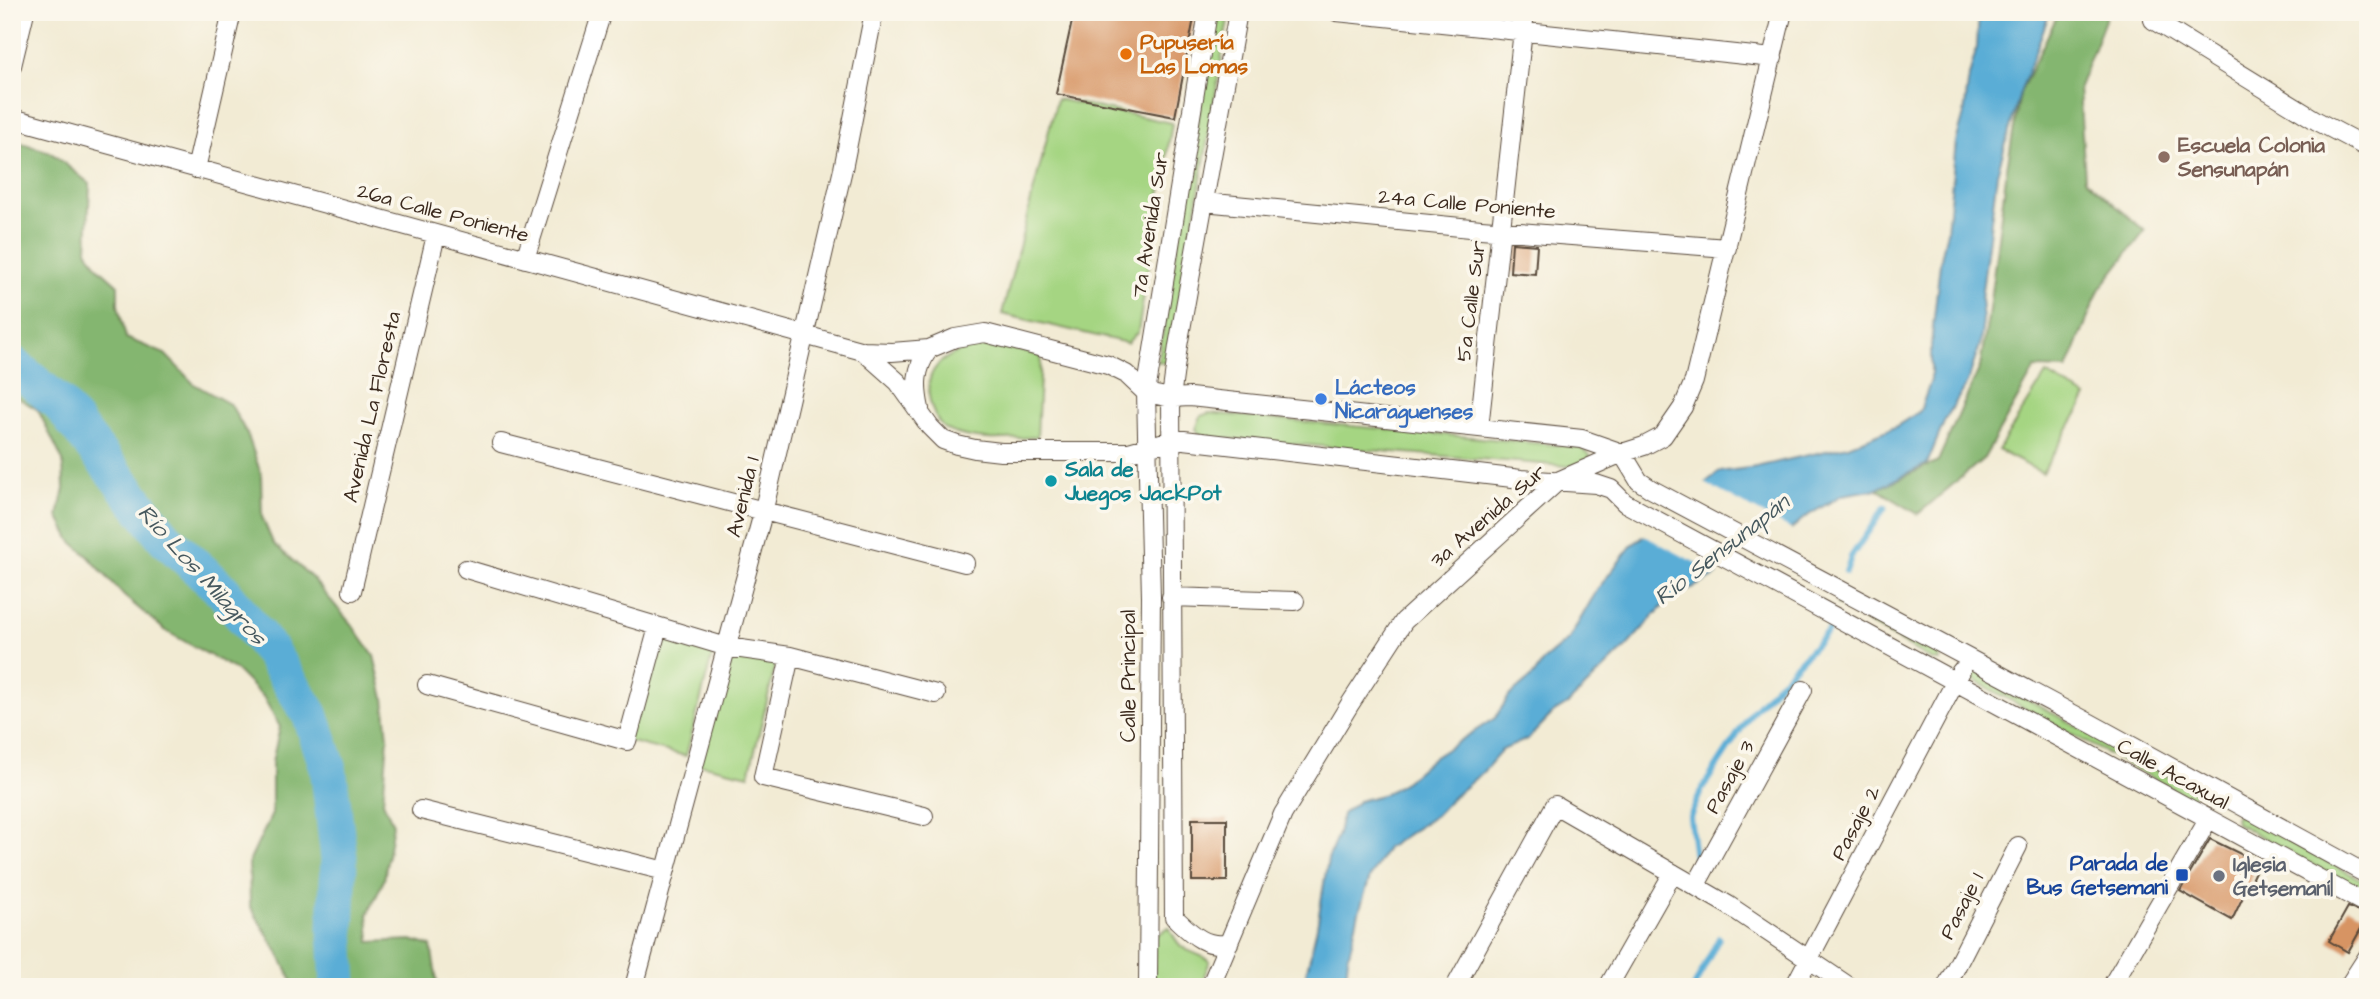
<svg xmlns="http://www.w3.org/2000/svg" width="2380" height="999" font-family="'Architects Daughter',sans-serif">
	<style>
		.green { fill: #a5d582; stroke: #708050; stroke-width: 2 }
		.forest { fill: #84b670; stroke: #607047; stroke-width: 2 }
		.water { fill: #5aadd6; stroke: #4a6c7a; stroke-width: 2 }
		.pier { fill: #f2ebd4 }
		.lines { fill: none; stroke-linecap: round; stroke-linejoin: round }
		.stream { stroke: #5aadd6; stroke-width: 6 }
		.river { stroke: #5aadd6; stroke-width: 37 }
		.building { fill: #d79463 }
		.minor-casing { stroke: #564739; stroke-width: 20 }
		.minor { stroke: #fff; stroke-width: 18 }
		.food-dot { fill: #e8710a; stroke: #fbf7ec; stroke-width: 2.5 }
		.education-dot { fill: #8d6e63; stroke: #fbf7ec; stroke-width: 2.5 }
		.shop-dot { fill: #3f7fe0; stroke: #fbf7ec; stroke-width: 2.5 }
		.culture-dot { fill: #0f9aa8; stroke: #fbf7ec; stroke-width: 2.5 }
		.transit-dot { fill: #1a4fb4; stroke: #fbf7ec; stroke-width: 2.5 }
		.worship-dot { fill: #6b7280; stroke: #fbf7ec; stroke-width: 2.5 }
		.labels { text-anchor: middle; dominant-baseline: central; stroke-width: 7; stroke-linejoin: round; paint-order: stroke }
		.food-label { font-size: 21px; font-weight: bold; fill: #c56008; stroke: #fbf7ec; text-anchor: start }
		.education-label { font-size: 21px; font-weight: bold; fill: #785e54; stroke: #fbf7ec; text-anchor: start }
		.street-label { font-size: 21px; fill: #3b2a1e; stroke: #fbf7ec }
		.shop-label { font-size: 21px; font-weight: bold; fill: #366cbe; stroke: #fbf7ec; text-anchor: start }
		.culture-label { font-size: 21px; font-weight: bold; fill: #0d838f; stroke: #fbf7ec; text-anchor: start }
		.transit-label { font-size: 21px; font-weight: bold; fill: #164399; stroke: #fbf7ec; text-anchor: end }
		.worship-label { font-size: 21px; font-weight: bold; fill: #5b616d; stroke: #fbf7ec; text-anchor: start }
		.water-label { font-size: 23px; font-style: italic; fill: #46585e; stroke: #fbf7ec }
	</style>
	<rect width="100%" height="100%" fill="#fbf7ec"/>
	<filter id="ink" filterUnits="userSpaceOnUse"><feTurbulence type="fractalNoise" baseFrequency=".0143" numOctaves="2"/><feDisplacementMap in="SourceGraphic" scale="14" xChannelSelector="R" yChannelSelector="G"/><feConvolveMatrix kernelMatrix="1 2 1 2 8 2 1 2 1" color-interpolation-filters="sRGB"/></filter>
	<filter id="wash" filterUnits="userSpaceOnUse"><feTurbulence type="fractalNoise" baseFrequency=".00686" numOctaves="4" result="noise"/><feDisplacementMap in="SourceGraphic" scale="28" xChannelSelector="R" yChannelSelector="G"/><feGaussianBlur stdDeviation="1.57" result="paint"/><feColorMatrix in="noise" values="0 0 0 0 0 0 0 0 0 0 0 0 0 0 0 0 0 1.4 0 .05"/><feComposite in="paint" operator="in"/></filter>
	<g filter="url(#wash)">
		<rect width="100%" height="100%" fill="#f2ebd4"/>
		<path class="green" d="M1217,17L1228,20L1170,363L1158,362L1215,18Z
			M1057,99L1172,123L1138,332L1127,343L1002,314Z
			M978,346L1009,348L1041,356L1037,437C1008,439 975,443 947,430C939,426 935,417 932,408C919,369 944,354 978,346Z
			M2046,374L2087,397L2042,473L1998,450Z
			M1209,413L1579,447L1590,455V461L1578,467L1208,437L1201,436L1196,429L1201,416Z
			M1839,597L1939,653L1940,661L1932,660L1837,604L1836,599Z
			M658,627L715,644L686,756L627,741Z
			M727,647L778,655L749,775L695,763Z
			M1972,672H1978L2194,791L2193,797L2189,798L1975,681L1970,675Z
			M2239,814L2368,883V895L2236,823L2235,817Z
			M1169,927C1183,957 1187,946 1210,961L1200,987H1153V938Z"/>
		<path class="forest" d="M2059,12H2108L2079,87L2085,179L2145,231L2099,290L2067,369L2035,368L1984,458L1918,514L1877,489L1938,461L1980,367L1988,317L2007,168L2020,93Z
			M12,140L50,152L90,184L87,250L99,268L118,285V305L126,338L165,354L194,384L231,405L248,436L261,474L262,517L273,543L312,578L352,625L374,656L384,698L388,738L383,802L393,824L384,880L368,914L370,942L411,940L431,946L438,987H295L278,952L250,906L249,862L272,814V762L280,727L264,698L236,670L166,631L124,596L89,557L71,541L58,516L64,489L63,461L38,410L12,394Z"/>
		<path class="water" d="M1979,12H2050L2020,93L1997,174L1981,299L1983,320L1980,345L1967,383L1945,420L1927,464L1877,489L1842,495L1804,518L1789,531L1710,579L1669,599L1627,646L1569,703L1553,713L1528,739L1502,750L1483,772L1453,797L1436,815L1387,848L1370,877L1359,912L1348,958L1345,987H1303L1317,927L1328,859L1338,834L1342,814L1359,801L1385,794L1406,781L1433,758L1495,718L1510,695L1534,675L1544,660L1569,639L1597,590L1632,545L1704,492L1705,483L1719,472L1756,467L1848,446L1895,427L1920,411L1931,380V346L1940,263L1947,231L1956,142L1964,114L1969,76L1977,47Z"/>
		<path class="pier" d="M1701,481L1794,531L1721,576L1641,534L1700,490Z"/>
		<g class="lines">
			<path class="stream" d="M1846,572L1851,557L1885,507
				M1699,870L1695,858L1690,817L1702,789L1752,712L1831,628
				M1694,987L1719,938"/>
			<path class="river" d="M12,364L59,403L165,538L223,591L269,649L310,714L328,767L339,858L336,929L339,987"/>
		</g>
		<g id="blocks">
			<path class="building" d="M1074,12L1195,13L1175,117L1056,94Z
				M1512,243L1537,245L1535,274L1510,272Z
				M1192,819H1227V881H1192Z
				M2210,839L2259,863L2232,920L2180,891Z
				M2348,907L2368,916L2348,952L2329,941Z"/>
		</g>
	</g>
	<g filter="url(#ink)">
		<use href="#blocks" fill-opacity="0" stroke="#564739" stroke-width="2"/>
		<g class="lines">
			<g class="minor-casing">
				<path id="minor" d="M1337,12L1773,58
					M2153,20L2317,121L2368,148
					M12,66L25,12
					M12,118L863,351L892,352L929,349L955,338L985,333L1108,365L1126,374L1146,393L1171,398L1190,397L1582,439L1622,453L1639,481L1651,489L2090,723L2368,875
					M196,169L232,12
					M1204,202L1481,229L1727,248
					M525,259L602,12
					M863,351L898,382L930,427L943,440L957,445L975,449L1001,452H1129L1172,440H1184L1521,479L1596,484L1611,489L1625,503L2368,905
					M920,409C915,386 915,369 929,349
					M1479,428L1525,12
					M501,443L965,563
					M466,569L727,647L790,656L936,694
					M352,591L436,235
					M1171,597L1295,601
					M790,656L763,777L924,816
					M427,685L627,741L658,627
					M421,810L665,871
					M1696,885L1803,690
					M1174,917L1171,398L1178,346L1238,12
					M1174,917C1190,932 1205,949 1229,943
					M634,987L763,513L843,169L874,12
					M1148,987L1151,597L1146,393L1208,12
					M1210,987L1283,814L1350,704L1404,621L1558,481L1622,453L1644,446L1663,436L1683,407L1694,381L1783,12
					M1455,987L1555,805L1728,905L1850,987
					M1608,987L1673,873
					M1794,987L1961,671
					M1946,987L2018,846
					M2111,987L2208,820
					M2348,987L2368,956"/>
			</g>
			<use href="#minor" class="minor"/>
		</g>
	</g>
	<circle class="food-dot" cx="1126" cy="54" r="7"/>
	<circle class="education-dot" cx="2164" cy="157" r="7"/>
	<circle class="shop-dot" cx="1321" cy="399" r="7"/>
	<circle class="culture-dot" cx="1051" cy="481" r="7"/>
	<rect class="transit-dot" x="2175" y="868" width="14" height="14" rx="3.5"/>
	<circle class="worship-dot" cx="2219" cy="876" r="7"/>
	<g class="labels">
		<g class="food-label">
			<text x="1140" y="42">Pupusería<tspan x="1140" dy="24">Las Lomas</tspan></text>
		</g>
		<g class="education-label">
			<text x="2178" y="145">Escuela Colonia<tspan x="2178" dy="24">Sensunapán</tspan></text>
		</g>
		<g class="street-label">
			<text transform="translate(1467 204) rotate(5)">24a Calle Poniente</text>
			<text transform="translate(443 213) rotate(15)">26a Calle Poniente</text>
			<text transform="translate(1150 225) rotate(-81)">7a Avenida Sur</text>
			<text transform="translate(1471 301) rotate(-83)">5a Calle Sur</text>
			<text transform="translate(372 407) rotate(-77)">Avenida La Floresta</text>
			<text transform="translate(743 497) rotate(-76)">Avenida 1</text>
			<text transform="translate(1488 516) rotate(-41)">3a Avenida Sur</text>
			<text transform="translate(1128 676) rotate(-90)">Calle Principal</text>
			<text transform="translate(2173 774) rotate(29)">Calle Acaxual</text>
			<text transform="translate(1730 777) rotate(-61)">Pasaje 3</text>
			<text transform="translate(1856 823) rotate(-62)">Pasaje 2</text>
			<text transform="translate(1962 906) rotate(-63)">Pasaje 1</text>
		</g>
		<g class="shop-label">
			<text x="1335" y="387">Lácteos<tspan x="1335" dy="24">Nicaraguenses</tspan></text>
		</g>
		<g class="culture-label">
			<text x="1065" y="469">Sala de<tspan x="1065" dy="24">Juegos JackPot</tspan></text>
		</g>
		<g class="transit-label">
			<text x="2168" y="863">Parada de<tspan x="2168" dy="24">Bus Getsemani</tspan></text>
		</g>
		<g class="worship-label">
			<text x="2233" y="864">Iglesia<tspan x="2233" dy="24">Getsemaní|</tspan></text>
		</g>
		<g class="water-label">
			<text transform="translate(1722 550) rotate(-38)">Río Sensunapán</text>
			<text transform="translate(202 575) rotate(48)">Río Los Milagros</text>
		</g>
	</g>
	<rect width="2380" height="999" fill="none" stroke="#fbf7ec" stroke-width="42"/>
</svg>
